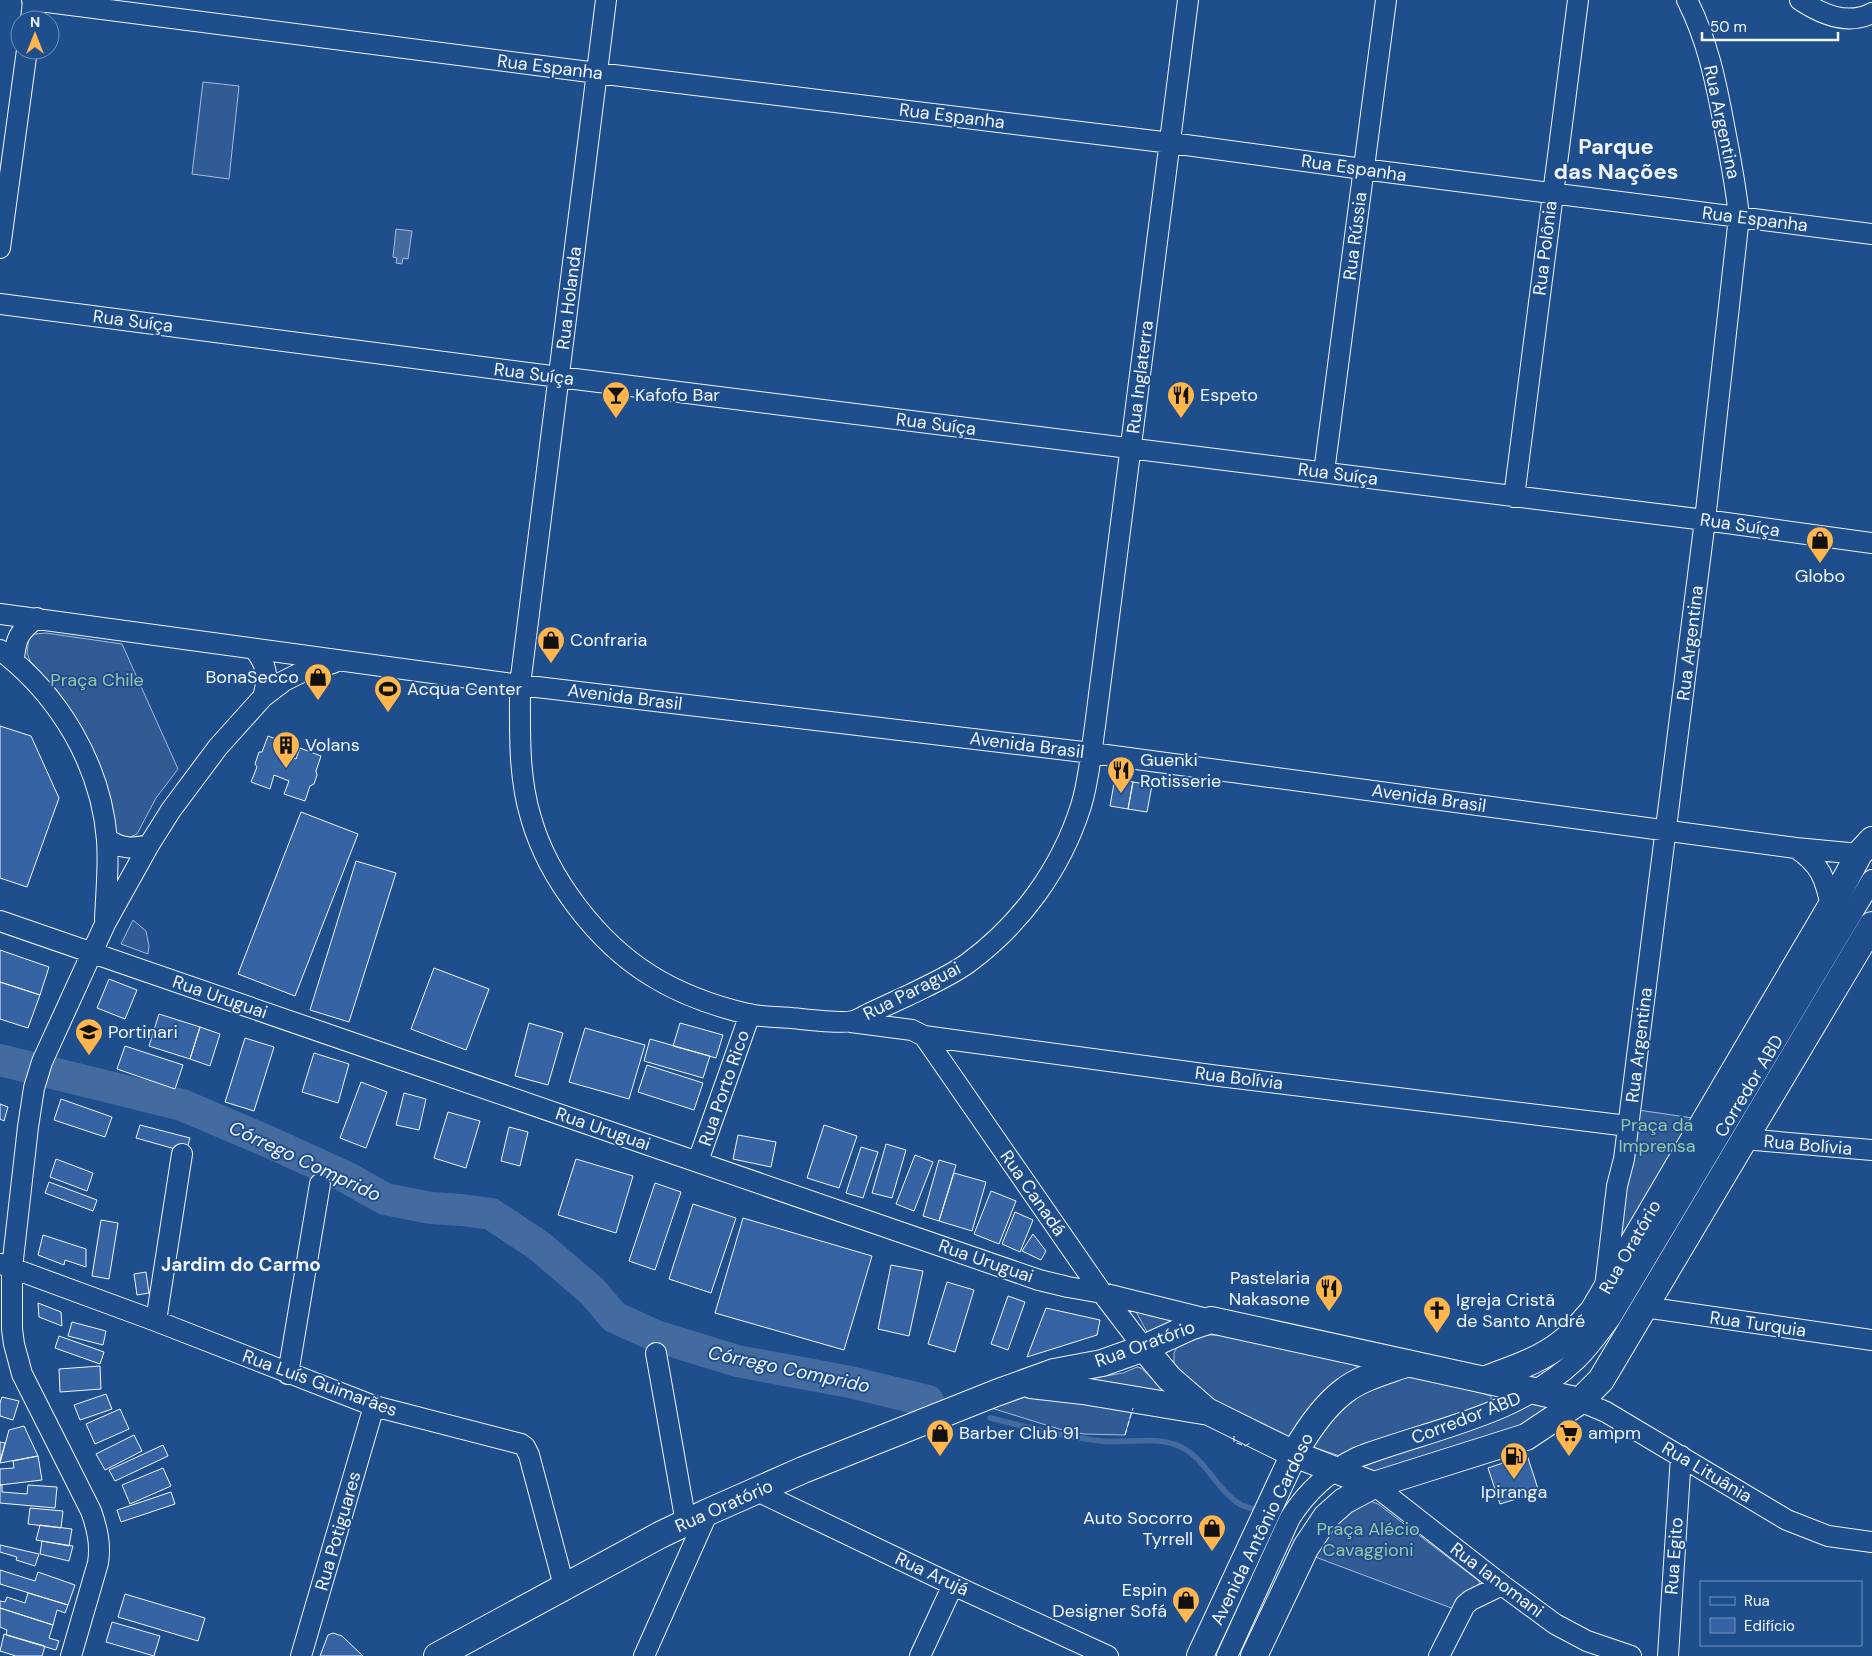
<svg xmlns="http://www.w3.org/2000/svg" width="1872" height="1656" font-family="'DM Sans',sans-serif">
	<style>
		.built { fill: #305b95; stroke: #a8bbd7 }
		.water { fill: #446ba0; stroke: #a8bbd7 }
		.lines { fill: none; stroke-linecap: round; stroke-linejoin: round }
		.stream { stroke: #446ba0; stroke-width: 5.5 }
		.river { stroke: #446ba0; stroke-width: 32 }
		.building { fill: #3563a3; stroke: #f2f6ff }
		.minor-casing { stroke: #f2f6ff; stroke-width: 22 }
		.major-casing { stroke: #f2f6ff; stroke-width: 28 }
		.minor { stroke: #1f4e8c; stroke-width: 20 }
		.major { stroke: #1f4e8c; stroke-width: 26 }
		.fence { stroke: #f2f6ff; stroke-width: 1; stroke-dasharray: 6 2.5; stroke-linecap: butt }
		.labels { text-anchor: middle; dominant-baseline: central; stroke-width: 4; stroke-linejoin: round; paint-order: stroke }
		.street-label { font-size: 18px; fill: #f2f6ff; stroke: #1f4e8c }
		.poi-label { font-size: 18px; fill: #f2f6ff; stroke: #1f4e8c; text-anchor: start }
		.park-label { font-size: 18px; fill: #97c8a6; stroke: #1f4e8c }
		.water-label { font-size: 19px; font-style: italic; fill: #f2f6ff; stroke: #1f4e8c }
		.neighbourhood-label { font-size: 19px; font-weight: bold; fill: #f2f6ff; stroke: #1f4e8c }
		.district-label { font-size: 22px; font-weight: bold; fill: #f2f6ff; stroke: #1f4e8c }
	</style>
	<rect width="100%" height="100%" fill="#1f4e8c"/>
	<path class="built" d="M203,82L239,86L229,179L192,174Z
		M46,633L122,644L178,769L156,798L137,834L128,838L119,837L114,832L69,708L55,688L30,661L27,653L29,637L35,634Z
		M133,920L146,931L149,946L148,954L121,944Z
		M1638,1110L1693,1118L1616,1247Z
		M1134,1308L1178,1318L1150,1333L1147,1332Z
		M1210,1335L1232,1336L1350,1362L1358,1368L1290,1441L1216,1407L1174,1366V1353L1177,1347L1200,1336Z
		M1137,1367L1141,1368L1170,1395L1088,1379L1123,1373Z
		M1412,1377L1438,1381L1491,1396V1400L1478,1407L1362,1444L1340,1456L1313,1447L1338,1405L1391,1380Z
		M1029,1396L1133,1407L1125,1435L1084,1434L1059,1429L988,1407L1019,1397Z
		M1529,1404L1548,1407L1540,1421L1379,1473L1362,1467Z
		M1370,1501L1378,1504L1479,1581L1480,1587L1454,1609L1310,1555L1332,1523Z"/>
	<path class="water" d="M396,229L412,231L408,259L403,258L402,264L396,263L397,258L393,257Z"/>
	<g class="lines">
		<path class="stream" d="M990,1418C1027,1427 1063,1437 1102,1441C1128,1444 1156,1435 1181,1447C1206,1459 1217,1491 1241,1505C1246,1507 1251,1508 1256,1510"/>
		<path class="river" d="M0,1060L182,1105L269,1142L346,1177L385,1199L431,1208L462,1210L491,1214L538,1245L592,1291L614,1317L656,1336L737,1361L850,1382L928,1401"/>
	</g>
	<path class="building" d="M0,726L31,736L59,798L27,887L0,878Z
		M268,736L289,744L285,755L296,759L300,748L321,756L316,771L317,775L314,784L310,786L305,801L284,794L289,781L274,775L270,789L251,782L257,767L255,764L259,752H262Z
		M1115,778L1133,782L1128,809L1110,806Z
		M1133,782L1152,785L1147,812L1128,809Z
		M301,812L358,834L295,996L238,974Z
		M356,861L396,873L349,1022L310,1010Z
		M0,950L49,967L40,995L0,982Z
		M434,968L489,989L466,1050L411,1029Z
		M109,979L137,990L125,1019L97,1008Z
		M0,982L40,995L28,1028L0,1019Z
		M159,1014L200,1027L190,1059L149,1046Z
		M529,1023L563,1033L548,1085L515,1076Z
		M680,1023L723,1035L716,1058L673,1046Z
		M200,1027L220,1034L210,1066L190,1059Z
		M585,1028L645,1045L629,1099L569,1082Z
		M245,1038L274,1047L254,1111L225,1102Z
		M650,1039L710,1056L703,1078L644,1061Z
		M125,1046L183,1065L175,1089L117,1069Z
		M314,1053L349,1064L338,1103L302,1092Z
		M647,1065L703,1083L694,1110L638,1092Z
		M361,1082L387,1092L366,1148L340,1138Z
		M404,1093L426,1099L419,1130L396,1125Z
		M61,1099L112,1117L105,1137L54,1120Z
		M0,1104L8,1107L4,1121L0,1119Z
		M448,1112L480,1121L466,1168L434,1158Z
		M140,1125L190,1138L186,1152L136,1138Z
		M824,1125L857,1136L839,1188L807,1178Z
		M509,1127L528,1132L520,1166L501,1161Z
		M738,1135L776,1142L771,1167L733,1159Z
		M886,1144L906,1150L892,1198L872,1193Z
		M861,1147L878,1152L863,1198L846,1193Z
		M915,1155L933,1162L914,1211L896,1204Z
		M56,1159L93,1173L87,1191L50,1177Z
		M576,1159L633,1176L616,1233L558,1215Z
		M939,1160L956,1165L939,1221L923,1216Z
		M954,1173L986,1182L972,1231L939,1221Z
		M49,1182L97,1200L93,1211L45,1193Z
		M655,1183L681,1192L655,1270L629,1261Z
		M991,1191L1016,1201L999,1244L974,1234Z
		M693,1204L736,1218L711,1293L669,1279Z
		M1015,1212L1033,1220L1020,1252L1002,1244Z
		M743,1218L872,1256L844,1350L715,1313Z
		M101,1220L118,1223L109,1279L92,1276Z
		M1033,1234L1046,1251L1041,1260L1022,1251Z
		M43,1235L86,1249V1267L65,1260L64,1265L38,1255Z
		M891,1265L923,1271L909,1336L878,1329Z
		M146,1272L149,1293L137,1295L134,1274Z
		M947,1282L974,1290L955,1352L928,1344Z
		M1008,1296L1025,1302L1008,1350L991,1344Z
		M38,1303L61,1312L62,1326L39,1317Z
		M1046,1308L1100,1320L1097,1335L1027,1357Z
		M72,1322L106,1331L103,1345L68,1336Z
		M59,1336L104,1352L100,1364L55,1348Z
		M100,1366L101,1389L60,1392L59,1369Z
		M106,1394L112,1409L80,1420L74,1405Z
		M2,1397L19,1401L13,1420L0,1416V1403Z
		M120,1409L129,1429L95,1444L86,1424Z
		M24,1426L38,1456L0,1463L9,1430Z
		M134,1435L142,1451L105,1470L96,1454Z
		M0,1442L5,1443L0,1461Z
		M163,1445L168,1456L115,1481L109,1470Z
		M1527,1455L1539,1492L1500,1504L1488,1468Z
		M38,1456L42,1480L0,1485V1469L14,1468L13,1461Z
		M163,1468L171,1486L130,1504L122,1485Z
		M0,1485H2V1492L27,1494L28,1485L57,1487L55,1508L0,1503Z
		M171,1492L175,1504L121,1522L117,1510Z
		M30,1508L63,1511L61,1528L28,1524Z
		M40,1525L72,1529L69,1546L36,1540Z
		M42,1541L73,1546L69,1561L40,1554Z
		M0,1545L39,1554L35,1566L16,1560L17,1557L0,1552Z
		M0,1570L35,1581L38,1572L75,1585L68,1605L0,1584Z
		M28,1593L68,1605L65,1613L57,1610L53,1625L0,1608V1601L5,1602L7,1597L25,1603Z
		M125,1594L205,1618L198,1641L118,1617Z
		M0,1608L53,1625L49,1638L59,1641L56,1650L6,1635L7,1630L0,1627Z
		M112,1622L160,1636L154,1656L106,1642Z
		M333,1633L342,1636L363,1656H320L328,1635Z
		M4,1634L45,1646L42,1656H16L0,1651Z"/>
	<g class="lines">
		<g class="minor-casing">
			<path id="minor" d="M32,0L597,73L1171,143L1363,169L1872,234
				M606,0L520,685C520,729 518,776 531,818C548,878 597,942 650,975C680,994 714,1006 748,1014C761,1017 777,1017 791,1018C803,1019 842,1024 853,1021C858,1020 864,1016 870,1013C883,1007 896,1001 909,995C929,985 950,976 968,963C1021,924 1061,869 1081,806C1089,780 1091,753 1095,726L1188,0
				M1800,0C1821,14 1847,26 1872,13
				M31,20L33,0
				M0,248L27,50
				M0,304L559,377L1705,520L1872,543
				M1324,472L1386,0
				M1514,497L1578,0
				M0,614L520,685L1092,753L1796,848L1859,854
				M254,649C267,664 269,678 263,697
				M0,650C59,695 101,764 107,840C109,866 106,893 105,920
				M14,661C15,639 19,631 37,618
				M107,839C121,849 133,849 149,845
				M1796,848C1821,865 1825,878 1831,906
				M0,921L1039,1280L1068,1287L1102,1293L1211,1320
				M851,1022L912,1030L924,1036L1211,1075L1628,1126
				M924,1036L1102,1293L1144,1348
				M1744,1139L1872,1150
				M698,1161L750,1014
				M1,1264L156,1321L374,1406L521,1444L525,1447L529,1455L564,1586
				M1605,1287L1617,1186L1624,1159L1705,520L1739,217C1736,186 1730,156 1724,125C1716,82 1707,39 1687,0
				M1644,1307L1872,1340
				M156,1321L182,1154
				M656,1353L686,1523
				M288,1374L320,1184
				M1580,1401L1606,1412L1787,1520L1828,1536L1872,1542
				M1374,1485L1502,1585L1555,1624L1587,1641L1631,1656
				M757,1491L953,1585L1108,1656
				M71,1656L98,1563C101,1544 97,1528 91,1511L22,1374L14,1344L12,1329V1268L28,1127L34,1088L42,1062L105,924L149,845L171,810L218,747L263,697L284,681L300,673L333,663
				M301,1656L374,1406
				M644,1656L708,1512
				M920,1656L953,1585
				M1227,1656L1290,1518C1307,1491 1329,1471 1358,1457C1432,1429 1518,1416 1577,1359C1590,1346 1600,1332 1611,1317L1872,880
				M1439,1656L1465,1605L1471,1600L1502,1585
				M1668,1656L1681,1456"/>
		</g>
		<g class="major-casing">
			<path id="major" d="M1144,1348L1169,1378L1207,1411
				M1486,1379C1513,1369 1541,1360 1563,1342C1574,1334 1583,1322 1593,1311L1831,906L1859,854L1872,840
				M1031,1385L1083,1391L1209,1412L1294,1454L1374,1485
				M437,1656L660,1535L708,1512L803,1470L996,1393L1054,1372L1102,1363L1144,1348L1190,1327L1211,1320L1580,1401
				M1200,1656L1294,1454C1307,1431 1323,1407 1344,1391C1362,1377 1387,1371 1408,1363
				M1254,1656L1306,1547L1326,1517L1344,1501L1374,1485L1526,1437L1580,1401L1601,1380L1872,925"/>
		</g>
		<use href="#minor" class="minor"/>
		<use href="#major" class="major"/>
		<path class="fence" d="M1125,1435L1133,1408
			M1234,1436V1442L1245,1446L1250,1443"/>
	</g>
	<defs>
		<g id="bar-pin" transform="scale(1.4375)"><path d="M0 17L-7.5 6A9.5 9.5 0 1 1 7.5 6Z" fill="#ffb74d" stroke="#1f4e8c"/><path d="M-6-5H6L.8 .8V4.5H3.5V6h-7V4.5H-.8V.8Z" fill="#111"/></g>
		<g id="restaurant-pin" transform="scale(1.4375)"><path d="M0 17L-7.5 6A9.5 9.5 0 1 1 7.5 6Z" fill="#ffb74d" stroke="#1f4e8c"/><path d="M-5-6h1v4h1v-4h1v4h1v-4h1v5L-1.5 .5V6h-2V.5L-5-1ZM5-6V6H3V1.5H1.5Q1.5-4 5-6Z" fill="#111"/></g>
		<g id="shop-pin" transform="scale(1.4375)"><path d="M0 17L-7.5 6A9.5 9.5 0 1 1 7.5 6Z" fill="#ffb74d" stroke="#1f4e8c"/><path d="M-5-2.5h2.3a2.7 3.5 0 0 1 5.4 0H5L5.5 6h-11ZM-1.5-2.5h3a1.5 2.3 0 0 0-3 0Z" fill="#111"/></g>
		<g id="stadium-pin" transform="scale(1.4375)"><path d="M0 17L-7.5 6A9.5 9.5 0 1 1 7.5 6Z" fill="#ffb74d" stroke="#1f4e8c"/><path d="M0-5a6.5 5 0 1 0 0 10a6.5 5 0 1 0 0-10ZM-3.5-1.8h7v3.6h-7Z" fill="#111"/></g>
		<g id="building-pin" transform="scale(1.4375)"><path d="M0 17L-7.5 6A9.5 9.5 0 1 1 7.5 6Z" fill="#ffb74d" stroke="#1f4e8c"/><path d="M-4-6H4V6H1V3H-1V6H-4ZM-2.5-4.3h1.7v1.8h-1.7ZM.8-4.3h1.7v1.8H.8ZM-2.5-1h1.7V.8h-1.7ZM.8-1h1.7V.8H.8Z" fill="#111"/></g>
		<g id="school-pin" transform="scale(1.4375)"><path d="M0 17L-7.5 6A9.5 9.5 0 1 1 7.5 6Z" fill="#ffb74d" stroke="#1f4e8c"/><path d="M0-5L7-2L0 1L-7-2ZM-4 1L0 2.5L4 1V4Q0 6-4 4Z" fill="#111"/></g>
		<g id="church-pin" transform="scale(1.4375)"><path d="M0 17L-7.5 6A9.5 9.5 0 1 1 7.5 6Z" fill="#ffb74d" stroke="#1f4e8c"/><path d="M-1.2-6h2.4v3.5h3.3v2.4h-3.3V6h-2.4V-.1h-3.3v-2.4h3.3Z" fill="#111"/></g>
		<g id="supermarket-pin" transform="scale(1.4375)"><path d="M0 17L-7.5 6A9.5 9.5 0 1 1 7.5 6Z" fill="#ffb74d" stroke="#1f4e8c"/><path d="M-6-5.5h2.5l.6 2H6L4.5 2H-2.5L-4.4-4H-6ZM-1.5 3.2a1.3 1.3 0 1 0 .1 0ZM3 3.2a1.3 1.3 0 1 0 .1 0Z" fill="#111"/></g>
		<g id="fuel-pin" transform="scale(1.4375)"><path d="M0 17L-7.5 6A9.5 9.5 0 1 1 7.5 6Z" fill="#ffb74d" stroke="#1f4e8c"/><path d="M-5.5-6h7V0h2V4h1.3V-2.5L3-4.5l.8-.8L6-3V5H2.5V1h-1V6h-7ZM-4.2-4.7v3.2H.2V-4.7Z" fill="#111"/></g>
	</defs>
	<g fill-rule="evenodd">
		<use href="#bar-pin" x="616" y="395"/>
		<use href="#restaurant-pin" x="1181" y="395"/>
		<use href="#shop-pin" x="1820" y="540"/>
		<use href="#shop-pin" x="551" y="640"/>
		<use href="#shop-pin" x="318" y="677"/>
		<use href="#stadium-pin" x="388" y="689"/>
		<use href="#building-pin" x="286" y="745"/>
		<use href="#restaurant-pin" x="1121" y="770"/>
		<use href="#school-pin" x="89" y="1032"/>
		<use href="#restaurant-pin" x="1329" y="1288"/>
		<use href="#church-pin" x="1437" y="1310"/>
		<use href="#shop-pin" x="940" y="1433"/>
		<use href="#supermarket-pin" x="1569" y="1433"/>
		<use href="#fuel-pin" x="1514" y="1456"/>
		<use href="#shop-pin" x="1212" y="1528"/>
		<use href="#shop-pin" x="1186" y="1600"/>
	</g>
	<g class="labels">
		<g class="street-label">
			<text transform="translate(550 67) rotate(7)">Rua Espanha</text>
			<text transform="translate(952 116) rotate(7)">Rua Espanha</text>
			<text transform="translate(1722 122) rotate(78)">Rua Argentina</text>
			<text transform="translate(1354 168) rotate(8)">Rua Espanha</text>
			<text transform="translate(1755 219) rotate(7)">Rua Espanha</text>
			<text transform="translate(1355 236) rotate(-83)">Rua Rússia</text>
			<text transform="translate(1545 248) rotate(-83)">Rua Polônia</text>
			<text transform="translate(569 298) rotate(-83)">Rua Holanda</text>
			<text transform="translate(133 321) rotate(7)">Rua Suíça</text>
			<text transform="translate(534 374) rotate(7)">Rua Suíça</text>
			<text transform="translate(1140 377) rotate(-83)">Rua Inglaterra</text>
			<text transform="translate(936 424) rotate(7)">Rua Suíça</text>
			<text transform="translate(1338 474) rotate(7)">Rua Suíça</text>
			<text transform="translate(1740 525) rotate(8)">Rua Suíça</text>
			<text transform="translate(1690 643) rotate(-83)">Rua Argentina</text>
			<text transform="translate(625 697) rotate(7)">Avenida Brasil</text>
			<text transform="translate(1027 745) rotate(7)">Avenida Brasil</text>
			<text transform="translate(1429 798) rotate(8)">Avenida Brasil</text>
			<text transform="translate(912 991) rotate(-27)">Rua Paraguai</text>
			<text transform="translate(220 997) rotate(19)">Rua Uruguai</text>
			<text transform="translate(1639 1045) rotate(-83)">Rua Argentina</text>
			<text transform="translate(1239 1078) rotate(7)">Rua Bolívia</text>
			<text transform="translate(1749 1086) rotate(-59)">Corredor ABD</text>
			<text transform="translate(724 1088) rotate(-71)">Rua Porto Rico</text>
			<text transform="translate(603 1129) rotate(19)">Rua Uruguai</text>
			<text transform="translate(1808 1145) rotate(5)">Rua Bolívia</text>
			<text transform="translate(1033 1193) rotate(55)">Rua Canadá</text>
			<text transform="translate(1630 1247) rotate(-60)">Rua Oratório</text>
			<text transform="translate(986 1261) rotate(19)">Rua Uruguai</text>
			<text transform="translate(1758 1324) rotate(8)">Rua Turquia</text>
			<text transform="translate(1145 1344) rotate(-20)">Rua Oratório</text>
			<text transform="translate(320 1383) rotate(20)">Rua Luís Guimarães</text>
			<text transform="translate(1466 1418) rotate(-21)">Corredor ABD</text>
			<text transform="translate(1707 1472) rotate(31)">Rua Lituânia</text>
			<text transform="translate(724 1506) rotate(-24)">Rua Oratório</text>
			<text transform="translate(1262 1529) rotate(-64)">Avenida Antônio Cardoso</text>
			<text transform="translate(338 1531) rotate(-74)">Rua Potiguares</text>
			<text transform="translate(1674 1556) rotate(-86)">Rua Egito</text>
			<text transform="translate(932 1574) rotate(25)">Rua Arujá</text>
			<text transform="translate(1497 1580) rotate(37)">Rua Ianomani</text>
		</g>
		<g class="poi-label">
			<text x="635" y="395">Kafofo Bar</text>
			<text x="1200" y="395">Espeto</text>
			<text x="1820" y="576" text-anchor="middle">Globo</text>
			<text x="570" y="640">Confraria</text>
			<text x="299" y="677" text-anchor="end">BonaSecco</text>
			<text x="407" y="689">Acqua Center</text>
			<text x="305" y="745">Volans</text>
			<text x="1140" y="760">Guenki<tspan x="1140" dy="21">Rotisserie</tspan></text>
			<text x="108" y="1032">Portinari</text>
			<text x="1310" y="1278" text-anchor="end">Pastelaria<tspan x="1310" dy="21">Nakasone</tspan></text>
			<text x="1456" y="1300">Igreja Cristã<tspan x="1456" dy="21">de Santo André</tspan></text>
			<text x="959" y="1433">Barber Club 91</text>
			<text x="1588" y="1433">ampm</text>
			<text x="1514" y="1492" text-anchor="middle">Ipiranga</text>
			<text x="1193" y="1518" text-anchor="end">Auto Socorro<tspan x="1193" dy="21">Tyrrell</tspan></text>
			<text x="1167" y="1590" text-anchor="end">Espin<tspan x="1167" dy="21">Designer Sofá</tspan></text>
		</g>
		<g class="park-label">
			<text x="97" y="680">Praça Chile</text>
			<text x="1657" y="1125">Praça da<tspan x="1657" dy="21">Imprensa</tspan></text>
			<text x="1368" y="1529">Praça Alécio<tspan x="1368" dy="21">Cavaggioni</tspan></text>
		</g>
		<g class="water-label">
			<text transform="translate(305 1161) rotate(25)">Córrego Comprido</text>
			<text transform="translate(789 1369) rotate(12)">Córrego Comprido</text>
		</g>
		<g class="neighbourhood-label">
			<text x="241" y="1264">Jardim do Carmo</text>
		</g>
		<g class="district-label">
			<text x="1616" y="146">Parque<tspan x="1616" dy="25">das Nações</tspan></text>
		</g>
	</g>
	<rect x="1700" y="1581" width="162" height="65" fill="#1f4e8c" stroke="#7391ba"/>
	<rect x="1710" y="1597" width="25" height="8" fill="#1f4e8c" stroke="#7391ba"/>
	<text x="1744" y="1606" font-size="15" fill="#f2f6ff">Rua</text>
	<rect x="1710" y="1618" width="25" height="15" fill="#3563a3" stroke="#7391ba"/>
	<text x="1744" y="1631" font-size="15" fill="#f2f6ff">Edifício</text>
	<g transform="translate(35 35)"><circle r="24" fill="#1f4e8c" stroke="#7391ba"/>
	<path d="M0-4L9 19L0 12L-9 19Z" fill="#ffb74d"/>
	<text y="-8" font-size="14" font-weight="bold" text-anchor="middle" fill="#f2f6ff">N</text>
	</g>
	<path d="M1702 32v8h136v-8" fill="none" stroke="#f2f6ff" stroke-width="2.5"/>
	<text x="1710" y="32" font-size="15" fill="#f2f6ff" stroke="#1f4e8c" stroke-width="4" paint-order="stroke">50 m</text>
</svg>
